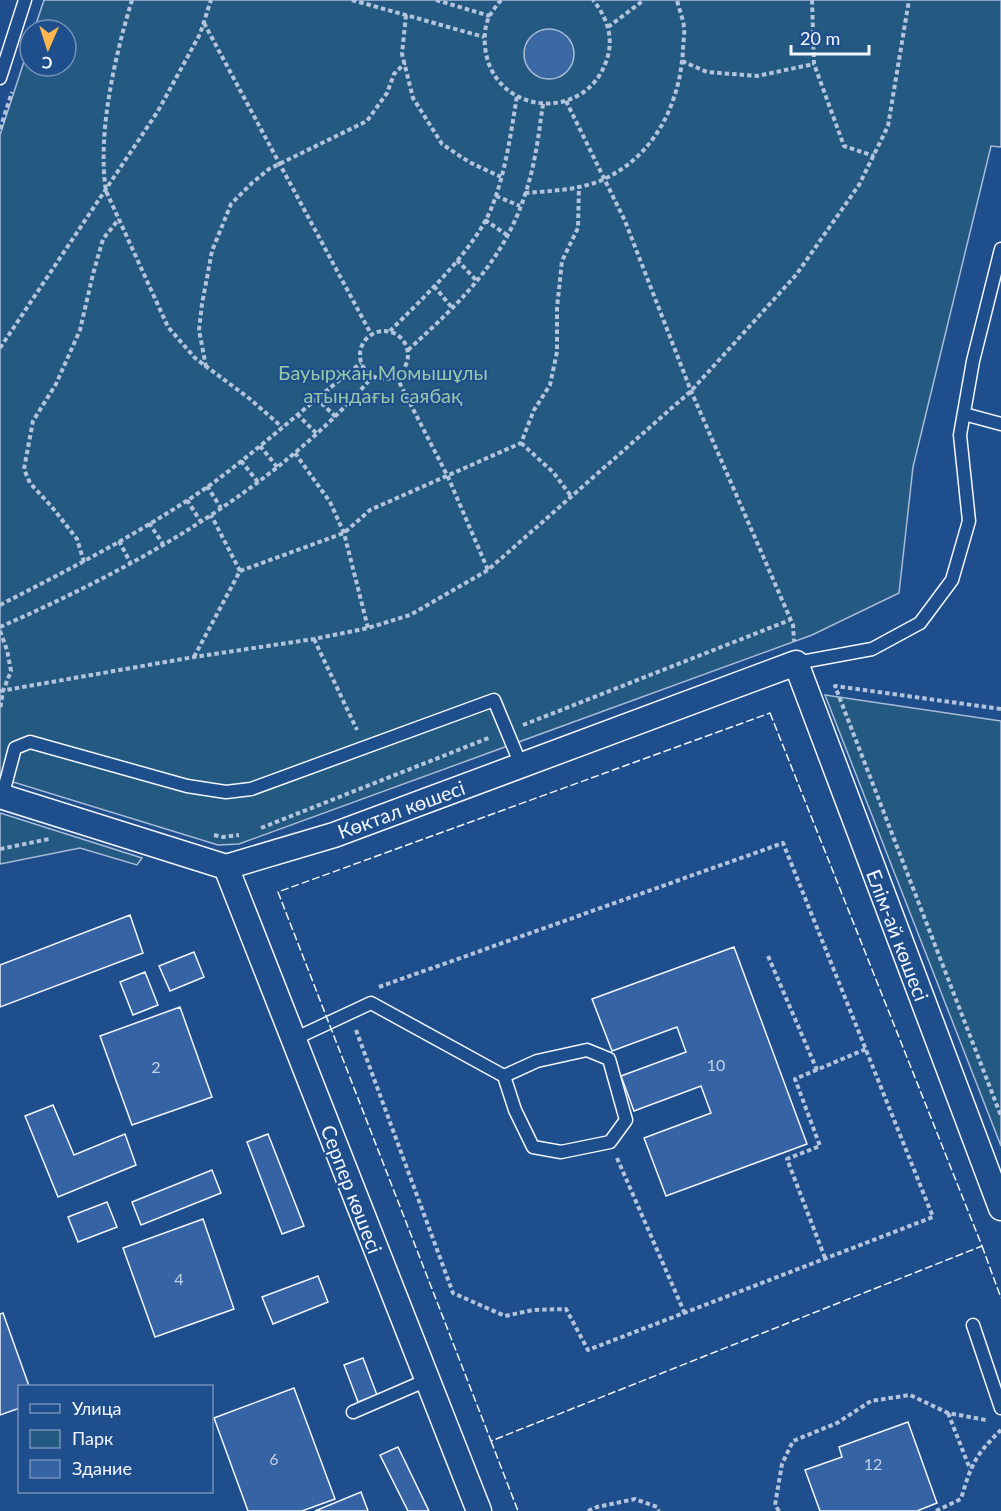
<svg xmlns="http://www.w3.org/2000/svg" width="1001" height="1511" font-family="Lato,sans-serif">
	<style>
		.green { fill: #245a82; stroke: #a8bbd7; stroke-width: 1.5 }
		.water { fill: #3b69a3; stroke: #a8bbd7; stroke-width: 1.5 }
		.building { fill: #3563a3; stroke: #f2f6ff; stroke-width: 1.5 }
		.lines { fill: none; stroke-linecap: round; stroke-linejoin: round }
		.service-casing { stroke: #f2f6ff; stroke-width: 15 }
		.minor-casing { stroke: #f2f6ff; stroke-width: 27 }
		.path { stroke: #b3c4dc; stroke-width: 4; stroke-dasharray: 4.5 3; stroke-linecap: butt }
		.service { stroke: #1f4e8c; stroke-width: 12 }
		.minor { stroke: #1f4e8c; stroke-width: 24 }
		.fence { stroke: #f2f6ff; stroke-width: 1.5; stroke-dasharray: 8 3; stroke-linecap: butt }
		.labels { text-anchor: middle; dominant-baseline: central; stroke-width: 4.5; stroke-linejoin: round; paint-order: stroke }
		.number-label { font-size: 16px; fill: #c3d1e8 }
		.park-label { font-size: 20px; fill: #97c8a6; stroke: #1f4e8c }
		.street-label { font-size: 20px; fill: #f2f6ff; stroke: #1f4e8c }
	</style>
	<rect width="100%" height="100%" fill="#1f4e8c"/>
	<path class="green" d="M44,0H1001V147L991,146L913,467L899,593L812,635L239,844L218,845L0,778V135L30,43V66H66V30H34Z
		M825,695L1001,721V1146Z
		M0,813L142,858L137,865L80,848L0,864Z"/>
	<path class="water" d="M524 54a25 25 0 1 1 50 0a25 25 0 1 1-50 0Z"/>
	<path class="building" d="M130,915L143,953L0,1007V965Z
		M734,947L807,1144L666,1196L644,1138L711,1113L701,1086L634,1111L621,1076L686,1052L677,1027L612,1051L592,999Z
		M194,952L204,977L170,991L159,966Z
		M145,972L158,1005L133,1015L120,982Z
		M180,1007L212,1097L132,1125L100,1036Z
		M53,1105L74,1155L125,1134L136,1165L58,1197L25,1116Z
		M268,1134L304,1226L282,1234L247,1142Z
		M212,1170L221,1193L141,1225L132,1202Z
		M107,1202L117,1227L78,1242L68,1217Z
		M203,1219L234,1309L155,1337L123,1248Z
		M318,1276L328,1302L273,1324L262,1297Z
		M3,1313L29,1386H20V1408L0,1415V1314Z
		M363,1358L377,1395L358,1402L344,1365Z
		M294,1388L335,1499L302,1511H248L214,1418Z
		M908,1422L937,1503L917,1511H820L805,1470L842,1457L839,1447Z
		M398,1447L429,1511H408L380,1455Z
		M361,1492L368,1511H315Z"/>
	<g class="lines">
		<g class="service-casing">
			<path id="service" d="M0,78L25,0
				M964,414L1001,424
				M796,663L872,649L920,623L952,580L969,521L960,435L973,361L1001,249
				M2,797L15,748L30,742L187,786L226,792L251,789L494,700L521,765
				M294,1039L371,1003L504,1076L515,1110L533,1147L561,1152L610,1142L626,1120L609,1059L587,1050L537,1061L504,1076
				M973,1325L1001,1408
				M353,1412L427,1380"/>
		</g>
		<g class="minor-casing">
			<path id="minor" d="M0,796L226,867L334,835L796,663L1001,1208
				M226,867L479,1511"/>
		</g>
		<path class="path" d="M132,0C115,56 97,133 106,191L168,327L195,358L250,399L282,427
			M352,0L484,37
			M436,0L490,16
			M501,0C497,5 493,10 490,15C485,24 484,36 485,46C491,115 586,125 607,59C614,38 607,17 593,0
			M812,0L814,64L844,146L874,156
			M406,15L402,54L413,98L442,144L469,162L501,177
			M204,23L371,334
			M608,27L644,0
			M682,61L707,72L757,76L814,64
			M566,101L625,221L691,391L793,625L794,641
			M0,129L12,92
			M525,193C550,191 579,190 602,180C654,157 680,104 683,50C683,42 685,34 684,27C683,18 679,9 677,0
			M496,196L520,206
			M485,220L507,235
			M457,260L477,281
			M434,286L453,309
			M360 355a24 24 0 1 1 48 0a24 24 0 1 1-48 0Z
			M390,331C423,298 477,248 493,204C506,170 511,132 517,96
			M0,348L158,111L200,34L211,0
			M408,350C462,301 507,258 528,185C536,159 539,131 543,104
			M206,367L199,330L202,304L212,251L231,204L252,183L269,169L367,121L387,93L394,74L405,63
			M396,376L448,477L488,570
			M316,398L336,417
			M297,414L317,434
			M521,443L553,472L571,496
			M260,446L278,468
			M295,453L330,502L344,533L368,628
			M241,461L258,482
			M207,486L221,508
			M187,500L201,522
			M149,523L163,544
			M119,541L130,562
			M84,562L77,539L52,507L30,483L24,469L33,421L56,384L80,330L93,274L103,239L119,219
			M240,571L344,533L370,510L521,443L534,410L550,385L557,352V308L562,261L578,228L579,185
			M0,605C72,568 146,530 213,483C264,445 311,402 361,363
			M0,627C135,568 276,489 373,376
			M0,631L7,650L11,671L3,691L0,710
			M314,639L357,730
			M194,657L240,571L211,515
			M0,691L194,657L314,639L368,628L410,615L488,570L691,391L796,275L859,185L888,126L909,0
			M1001,709L835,686L1001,1116
			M523,725L790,620
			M261,828L491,737
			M214,835L223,837L239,835
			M0,849L49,839
			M768,956L817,1070
			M356,1030L453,1293L505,1316L533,1310L566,1309L588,1350L933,1217L783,843L379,987
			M617,1158L685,1314
			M825,1258L787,1159L820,1146L795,1079L866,1049
			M948,1413L970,1469
			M588,1511L597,1507L635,1499L657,1507L659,1511
			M779,1511L775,1505L782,1464L793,1441L837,1423L871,1401L910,1395L948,1413L986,1420
			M936,1511L961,1499C971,1465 975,1455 1001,1430"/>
		<use href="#service" class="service"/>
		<use href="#minor" class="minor"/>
		<path class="fence" d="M770,713L982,1246L491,1441L278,892Z
			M982,1246L1001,1298
			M491,1441L518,1511"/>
	</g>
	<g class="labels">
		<g class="number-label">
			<text x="716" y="1064">10</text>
			<text x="156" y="1066">2</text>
			<text x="179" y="1278">4</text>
			<text x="274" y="1458">6</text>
			<text x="873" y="1463">12</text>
		</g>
		<g class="park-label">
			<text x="383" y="372">Бауыржан Момышұлы<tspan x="383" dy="23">атындағы саябақ</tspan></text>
		</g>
		<g class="street-label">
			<text transform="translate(401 809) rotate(-20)">Көктал көшесі</text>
			<text transform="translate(898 935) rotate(69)">Елім-ай көшесі</text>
			<text transform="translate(352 1189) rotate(69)">Серпер көшесі</text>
		</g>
	</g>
	<rect x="18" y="1385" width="195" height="108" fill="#1f4e8c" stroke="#7391ba" stroke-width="1.5"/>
	<rect x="30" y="1404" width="30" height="9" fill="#1f4e8c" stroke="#7391ba" stroke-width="1.5"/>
	<text x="72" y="1415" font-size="18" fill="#f2f6ff">Улица</text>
	<rect x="30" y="1430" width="30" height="18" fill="#245a82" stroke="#7391ba" stroke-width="1.5"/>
	<text x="72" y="1445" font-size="18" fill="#f2f6ff">Парк</text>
	<rect x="30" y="1460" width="30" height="18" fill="#3563a3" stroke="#7391ba" stroke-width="1.5"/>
	<text x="72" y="1475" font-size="18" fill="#f2f6ff">Здание</text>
	<g transform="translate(48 48) rotate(183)"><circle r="28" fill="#1f4e8c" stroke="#7391ba" stroke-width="1.5"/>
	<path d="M0-4.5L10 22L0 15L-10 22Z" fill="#ffb74d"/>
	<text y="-9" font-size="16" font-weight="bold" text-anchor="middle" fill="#f2f6ff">С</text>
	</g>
	<path d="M791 45v9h78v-9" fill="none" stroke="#f2f6ff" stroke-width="3"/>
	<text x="800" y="45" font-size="18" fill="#f2f6ff" stroke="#1f4e8c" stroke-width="4.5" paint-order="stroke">20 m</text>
</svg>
